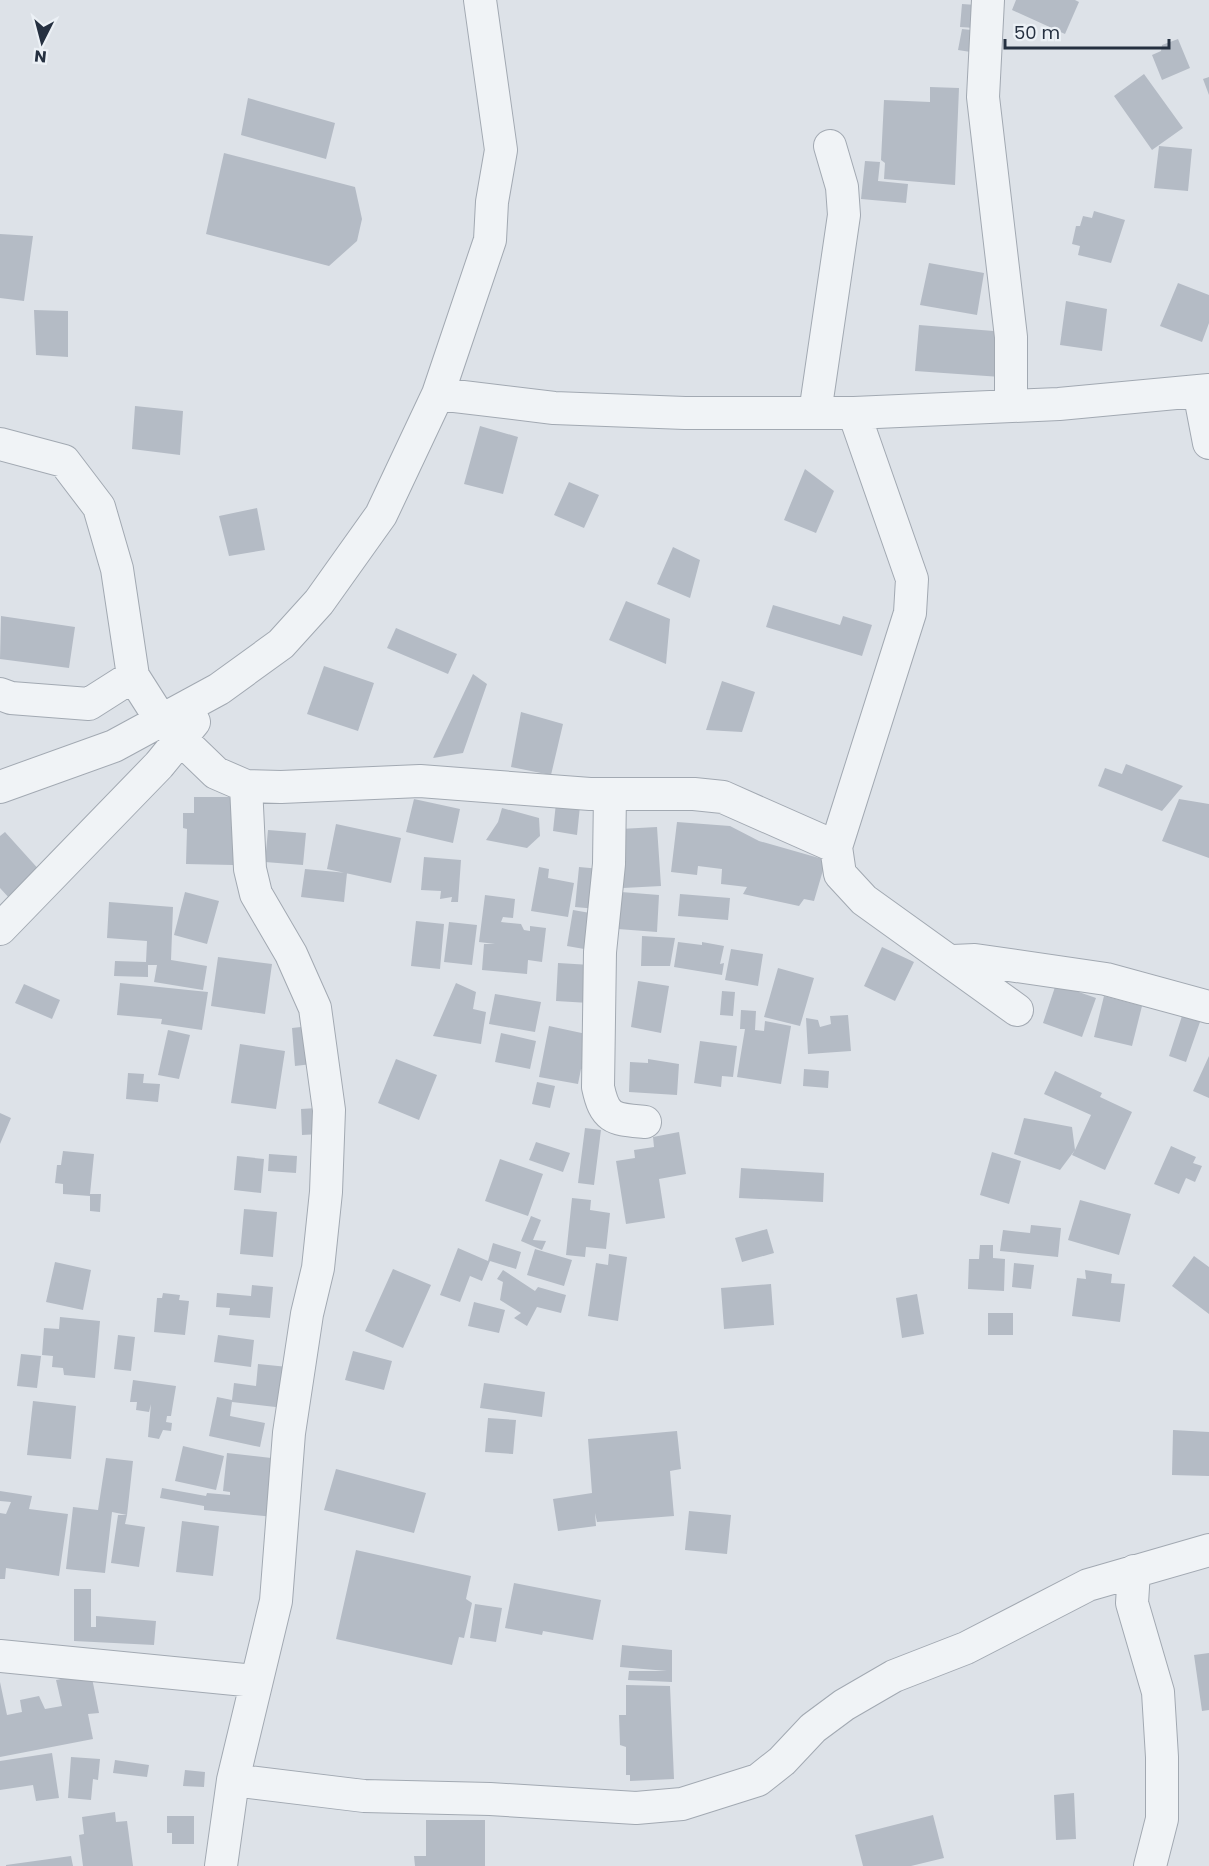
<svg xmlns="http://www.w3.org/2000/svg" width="1209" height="1866" font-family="Poppins,sans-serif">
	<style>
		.building { fill: #b4bbc5 }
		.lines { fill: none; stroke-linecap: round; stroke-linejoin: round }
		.minor-casing { stroke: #a2a9b2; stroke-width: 34 }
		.minor { stroke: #f0f3f6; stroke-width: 32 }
	</style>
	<rect width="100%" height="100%" fill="#dde2e8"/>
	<path class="building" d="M1016,0H1075L1079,2L1065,34L1012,10Z
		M962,4L976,5L975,28L960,27Z
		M962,29L980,31L977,53L958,50Z
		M1178,39L1190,68L1162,80L1152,55L1161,51L1162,45Z
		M1144,74L1183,128L1152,150L1114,96Z
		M1209,77V95L1203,79Z
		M930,87L959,88L955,185L884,179L885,163L881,160L884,100L930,102Z
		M248,98L335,123L326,159L241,135Z
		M1159,146L1192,149L1188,191L1154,188Z
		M224,153L355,187L362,219L357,241L329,266L206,234Z
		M865,161L880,162L878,181L908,184L906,203L861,199Z
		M1094,211L1125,220L1111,263L1078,255L1080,246L1072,244L1076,226H1080L1083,216L1092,218Z
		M0,234L33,236L24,301L0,298Z
		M929,263L984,273L977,315L920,305Z
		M1178,283L1209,295V323L1202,342L1160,326Z
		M1066,301L1107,309L1102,351L1060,345Z
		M34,310L68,311V357L36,355Z
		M919,325L1006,332L1001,377L915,371Z
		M135,406L183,411L180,455L132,449Z
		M480,426L518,437L503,494L464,484Z
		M805,469L834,491L816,533L784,520Z
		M569,482L599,495L584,528L554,515Z
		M257,508L265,550L229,556L219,516Z
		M673,547L700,560L690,598L657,584Z
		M626,601L670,619L666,664L609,640Z
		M773,605L840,625L843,616L872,625L862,656L766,627Z
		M1,616L75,627L69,668L0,659Z
		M396,628L457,654L448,674L387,648Z
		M324,666L374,683L358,731L307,714Z
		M473,674L487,684L463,753L433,758Z
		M722,681L755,692L742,732L706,730Z
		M521,712L563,724L551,775L511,767Z
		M1126,764L1183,786L1162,811L1098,786L1105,768L1122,774Z
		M194,797H234L233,865L186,864L187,829L183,828V813H194Z
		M414,799L460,809L453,843L406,832Z
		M1179,799L1209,804V858L1162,841Z
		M556,803L580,806L577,835L553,831Z
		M502,808L539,818L540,836L527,848L486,840L498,822Z
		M677,822L730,826L759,841L826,860L814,901L804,899L799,906L743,894L747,887L721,884L722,869L698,866L697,875L671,872Z
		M336,824L401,838L391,883L327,869Z
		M657,827L661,886L623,888L620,829Z
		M268,830L306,833L303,865L265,862Z
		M5,832L42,873L11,900L0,888V836Z
		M424,857L461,860L458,902H451L452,897L440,899L441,891L421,890Z
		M539,867L549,869L548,878L574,883L568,917L531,911Z
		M579,867L601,869L597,909L575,907Z
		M305,869L347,873L344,902L301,897Z
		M185,892L219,901L207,944L174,935Z
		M621,892L659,895L657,932L618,929Z
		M680,894L730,898L728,920L678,916Z
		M485,895L515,899L513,918L503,917L501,922L521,924L524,930L530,931V926L546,928L542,962L528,960L527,974L482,970L484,944H495L479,942Z
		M109,902L173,907L171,960L207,966L203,990L154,982L157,965H148V977L114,976L115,961L146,962L147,941L107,938Z
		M573,910L596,914L590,950L567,946Z
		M416,921L444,924L440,969L411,966Z
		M449,922L477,925L472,965L444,962Z
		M642,936L675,938L670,966H641Z
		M678,942L702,945V942L724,946L720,964L724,963L722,975L674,967Z
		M882,947L914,962L895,1001L864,986Z
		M731,949L763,954L758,986L725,980Z
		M218,957L272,964L265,1014L211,1006Z
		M558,963L591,965L589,1003L556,1001Z
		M778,968L814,978L800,1026L764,1017Z
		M638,981L669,986L661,1033L631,1027Z
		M120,983L208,992L202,1030L161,1024L162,1019L117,1015Z
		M456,983L476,992L473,1009L486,1012L481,1044L433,1036Z
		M24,984L60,1000L52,1019L15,1003Z
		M1056,984L1096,998L1082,1037L1043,1023Z
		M722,991L735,992L733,1016L720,1015Z
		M495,994L541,1002L535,1032L489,1024Z
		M1104,996L1142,1006L1132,1046L1094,1037Z
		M741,1010L756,1011L755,1030L764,1031L765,1021L791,1026L781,1084L737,1077L745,1029H740Z
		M848,1015L851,1051L808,1054L806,1018L818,1020L820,1027L831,1024L830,1016Z
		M1182,1016L1200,1022L1186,1062L1169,1056Z
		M310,1026L312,1064L295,1066L292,1028Z
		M549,1026L591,1035L588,1071L581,1069L578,1084L539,1077Z
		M168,1030L190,1035L179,1079L158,1075Z
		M501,1033L536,1041L530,1069L495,1062Z
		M700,1041L737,1046L733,1077L722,1076L721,1087L694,1083Z
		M240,1044L285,1051L276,1109L231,1103Z
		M1209,1056V1098L1193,1091Z
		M396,1059L437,1075L419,1120L378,1103Z
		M648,1059L679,1064L677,1095L629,1092L630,1062L648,1063Z
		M804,1069L829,1071L828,1088L803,1086Z
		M1055,1071L1102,1093L1100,1097L1132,1112L1105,1170L1072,1155L1075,1150L1060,1170L1014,1154L1024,1118L1072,1127L1075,1150L1091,1115L1044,1094Z
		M128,1073L144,1074L143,1083L160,1084L158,1102L126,1099Z
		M537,1082L555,1086L550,1108L532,1104Z
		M317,1108L320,1134L302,1135L301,1109Z
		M0,1113L11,1118L0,1144Z
		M585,1128L601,1130L594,1185L578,1183Z
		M679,1132L686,1174L659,1179L665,1218L626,1224L616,1161L635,1158L634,1150L654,1147L653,1137Z
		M536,1142L570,1153L563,1172L529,1160Z
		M1171,1146L1196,1157L1193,1163L1202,1166L1195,1182L1186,1178L1179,1194L1154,1184Z
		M63,1151L94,1154L90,1194H101L100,1212L90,1211V1196L63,1194V1184L55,1183L57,1165H61Z
		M992,1152L1021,1161L1009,1204L980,1195Z
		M269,1154L297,1156L296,1173L268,1171Z
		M237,1156L264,1159L261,1193L234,1190Z
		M500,1159L543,1174L528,1216L485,1201Z
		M741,1168L824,1173L823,1202L739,1198Z
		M572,1198L591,1200L590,1210L610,1213L606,1249L586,1247L585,1257L566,1255Z
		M1080,1200L1131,1214L1119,1255L1068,1240Z
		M244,1209L277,1212L273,1257L240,1254Z
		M531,1216L541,1220L533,1240L546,1241L542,1250L521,1241Z
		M1031,1225L1061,1228L1058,1257L1000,1251L1003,1230L1030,1233Z
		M767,1229L774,1253L742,1262L735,1238Z
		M493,1243L521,1252L516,1269L490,1261L482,1281L470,1276L460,1302L440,1295L458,1248L488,1261Z
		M980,1245H993V1258L1005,1259L1004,1291L968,1289L969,1259H979Z
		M535,1249L572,1260L564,1286L527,1275Z
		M609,1254L627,1257L618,1321L588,1316L596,1263L608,1265Z
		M1194,1256L1209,1267V1314L1172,1286Z
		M55,1262L91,1270L83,1310L46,1302Z
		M1014,1263L1034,1265L1031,1289L1012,1287Z
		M393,1269L431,1285L403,1348L365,1331Z
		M503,1270L535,1291L538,1287L566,1295L561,1313L537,1307L527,1326L514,1318L521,1313L500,1300L503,1282L497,1279Z
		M1085,1270L1112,1274L1111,1283L1125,1284L1120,1322L1072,1316L1077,1278L1086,1279Z
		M771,1284L774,1325L724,1329L721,1288Z
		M252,1285L273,1287L270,1318L229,1315L230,1308L216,1307L217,1293L251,1296Z
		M163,1293L180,1295L179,1300L189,1301L185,1335L154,1332L157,1298H162Z
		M917,1294L924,1334L902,1338L896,1298Z
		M474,1302L505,1310L499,1333L468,1326Z
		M988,1313H1013V1335H988Z
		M60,1317L100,1321L95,1378L64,1375L63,1368L52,1367L53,1356L42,1355L44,1328L59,1329Z
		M118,1335L135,1337L131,1371L114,1369Z
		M218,1335L254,1340L251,1367L214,1362Z
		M353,1351L392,1361L384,1390L345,1380Z
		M21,1354L41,1356L37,1388L17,1386Z
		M258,1364L288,1367L284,1408L232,1402L230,1416L265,1423L260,1447L209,1436L217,1397L232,1400L234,1383L256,1386Z
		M133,1380L176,1386L171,1416H167L166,1422L172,1423L171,1431L163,1430L159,1439L148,1437L151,1404L149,1412L136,1410L137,1402H130Z
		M484,1383L545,1392L542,1417L480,1408Z
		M33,1401L76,1406L71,1459L27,1455Z
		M488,1418L516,1420L513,1454L485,1452Z
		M1173,1430L1209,1432V1476L1172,1475Z
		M677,1431L681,1469L670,1471L674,1516L597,1522L595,1513L596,1526L558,1531L553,1499L592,1493L588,1439Z
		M183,1446L224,1456L216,1490L175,1481Z
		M227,1453L280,1459L274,1517L204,1510V1506L160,1498L162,1488L206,1496L207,1493L230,1495V1492L223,1491Z
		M106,1458L133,1461L127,1515L125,1524L145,1527L139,1567L111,1563L118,1515H127L112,1512L105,1573L66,1569L73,1507L98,1510Z
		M336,1469L426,1493L414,1533L324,1510Z
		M0,1491L32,1496L29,1509L68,1514L59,1576L6,1568L5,1579H0V1513L6,1514L11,1502L0,1501Z
		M689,1511L731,1515L727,1554L685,1550Z
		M182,1521L219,1526L213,1576L176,1572Z
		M356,1550L471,1576L466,1599L472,1603L464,1638L459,1637L452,1665L336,1639Z
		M514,1583L601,1600L593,1640L543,1631L542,1635L505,1628Z
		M74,1589H91V1627H96V1616L156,1621L154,1645L74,1641Z
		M475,1604L502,1608L496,1642L470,1638Z
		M622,1645L672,1650V1682L628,1680L629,1671H667L620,1667Z
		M1209,1653V1710L1202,1711L1194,1655Z
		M91,1673L99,1713L88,1714L93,1739L0,1757V1682L7,1715L22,1712L20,1700L39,1696L45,1709L62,1706L56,1680Z
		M626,1685L670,1686L674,1779L630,1781V1775H626V1747L620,1745L619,1715H626Z
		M52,1753L59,1798L36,1801L33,1785L0,1790V1761Z
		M71,1757L100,1759L98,1780L93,1779L91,1800L68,1798Z
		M115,1760L149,1765L147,1777L113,1773Z
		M185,1770L205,1772L204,1787L183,1786Z
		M1074,1793L1076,1839L1056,1840L1054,1795Z
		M115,1812L116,1822L127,1821L133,1866H83L79,1835L84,1834L82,1817Z
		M933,1815L944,1858L911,1866H863L855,1835Z
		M167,1816H194V1844H172V1833H167Z
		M426,1820H485V1866H415L414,1856H426Z
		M71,1856L73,1866H6V1865Z"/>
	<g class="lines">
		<g class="minor-casing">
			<path id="minor" d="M988,0L983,97L1011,337V406
				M1199,391L1209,443
				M438,394L554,408L685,413H854L1059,404L1209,390
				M815,413L844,215L842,187L830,146
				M854,413L912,579L910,613L836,847L840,874L864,900L1017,1010
				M0,444L64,461L99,507L117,569L133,676L161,720L216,773L246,786L281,787L420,781L590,794H694L723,797L836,847
				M0,694L11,698L89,704L133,676
				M0,787L114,746L219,689L281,644L319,602L381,515L438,394L490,240L492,202L501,150L480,0
				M610,794L609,864L600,952L598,1087C605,1120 614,1119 645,1122
				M0,929L159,765L194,722
				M953,961L975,960L1106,979L1209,1007
				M1134,1571L1132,1603L1158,1692L1162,1757V1819L1150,1866
				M0,1656L255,1681
				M233,1780L364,1796L490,1799L636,1808L682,1804L758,1780L782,1761L813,1728L844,1705L894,1676L966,1648L1088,1585L1209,1550
				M221,1866L233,1780L276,1601L289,1433L307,1314L318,1268L326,1192L329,1110L315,1008L291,954L256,894L250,869L246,786"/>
		</g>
		<use href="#minor" class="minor"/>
	</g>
	<g transform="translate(42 42) rotate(186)" stroke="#ecf1f6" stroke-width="4.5" paint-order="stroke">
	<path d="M0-4.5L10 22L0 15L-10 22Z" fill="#253040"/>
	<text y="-9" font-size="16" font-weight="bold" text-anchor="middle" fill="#253040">N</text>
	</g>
	<path d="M1005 39v9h164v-9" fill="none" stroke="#253040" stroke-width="3"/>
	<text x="1014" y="39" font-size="18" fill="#253040" stroke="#ecf1f6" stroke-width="4.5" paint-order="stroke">50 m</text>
</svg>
